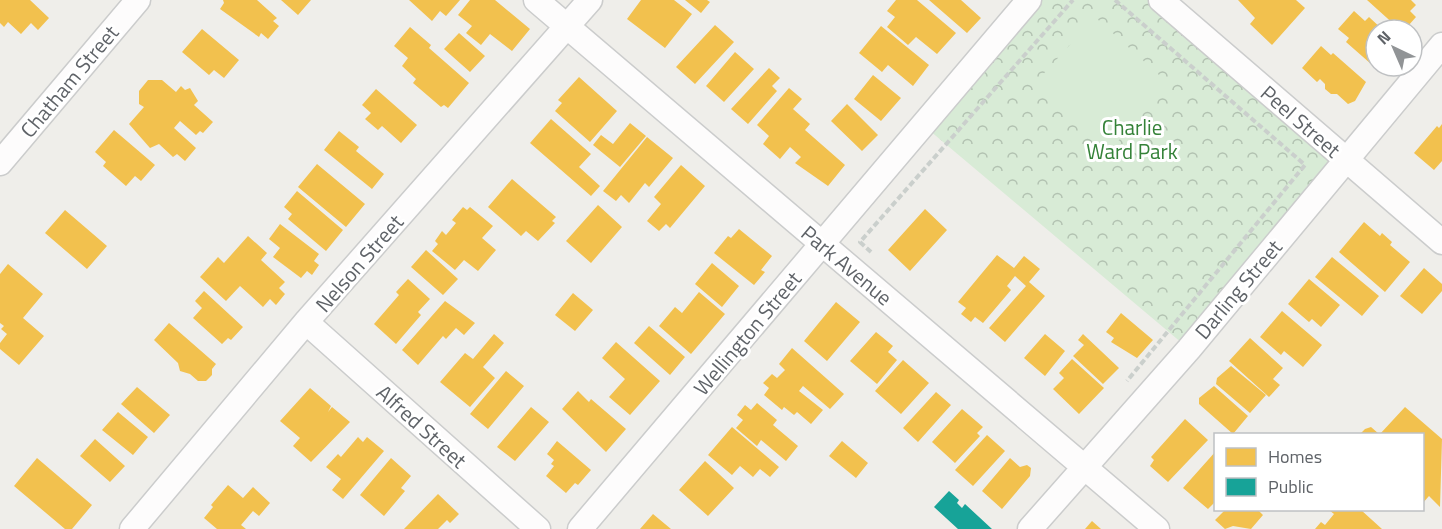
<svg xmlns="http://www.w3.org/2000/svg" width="1442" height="529" font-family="'Titillium Web',sans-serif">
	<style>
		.forest { fill: url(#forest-crowns) }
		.pitch { fill: #d8ebd6 }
		.homes { fill: #f2c14e }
		.public { fill: #17a398 }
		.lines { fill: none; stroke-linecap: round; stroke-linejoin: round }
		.street-casing { stroke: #cbcccc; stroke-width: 27 }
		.path { stroke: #cacfcc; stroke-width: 4; stroke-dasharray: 6 3; stroke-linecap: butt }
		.street { stroke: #fdfcfc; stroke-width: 24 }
		.labels { text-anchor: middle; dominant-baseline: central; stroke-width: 6; stroke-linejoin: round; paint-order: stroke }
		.street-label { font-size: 21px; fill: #5f6368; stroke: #fff }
		.park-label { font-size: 21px; fill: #348238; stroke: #fff }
	</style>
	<defs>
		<pattern id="forest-crowns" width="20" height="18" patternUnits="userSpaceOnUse" patternTransform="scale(1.5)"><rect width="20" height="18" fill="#d8ebd6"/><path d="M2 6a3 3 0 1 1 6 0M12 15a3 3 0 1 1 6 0" fill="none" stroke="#b2c2b1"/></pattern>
	</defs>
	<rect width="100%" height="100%" fill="#efeeea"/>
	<path class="forest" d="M1029,0H1161L1346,159L1189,349L923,125Z"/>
	<path class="pitch" d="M1095,17L1169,84L1112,148L1037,81Z"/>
	<path class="homes" d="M0,0H30L49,18L38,30L31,23L21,34L8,22L4,27L0,23Z
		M223,0H257L277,18L273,21L279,26L268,39L261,33L259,37L220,9L224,3Z
		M281,0H311L298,15Z
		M409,0H460L446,16L440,11L432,21Z
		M470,0H495L530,29L512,51L490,34L481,45L466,33L472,26L458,15Z
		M641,0H674L692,14L665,48L627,19Z
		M685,0H707L710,2L701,13Z
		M896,0H917L956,33L937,54L916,37L908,45L887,27L895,17L887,11Z
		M929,0H961L981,18L967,33Z
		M1238,0H1296L1305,8L1272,45L1250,24L1255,18Z
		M1367,0H1411L1416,5L1410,11L1416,17L1408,26L1403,21L1397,27Z
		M1354,11L1365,21L1369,17L1383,30H1376V66H1384L1379,71L1346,42L1349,38L1338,29Z
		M715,25L734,42L695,84L676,67Z
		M881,26L929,65L913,86L888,65L882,72L859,53Z
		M410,27L431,45L429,48L469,83L448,108L444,105L441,107L413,83L416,79L402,66L408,58L394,46Z
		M202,29L239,60L224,78L214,70L209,75L182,52Z
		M459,33L485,56L470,72L444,49Z
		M1321,46L1331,55L1333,53L1366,82L1355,101L1348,104L1337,94H1331L1325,89V84L1320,79L1317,82L1302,68Z
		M735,52L754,69L724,102L706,86Z
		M769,68L780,78L772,86L777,91L748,124L731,109Z
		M873,75L901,98L881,121L854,99Z
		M579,77L617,111L590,142L555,111L562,103L558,100Z
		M148,80H162L176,92L181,86L185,90L190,88L198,101L194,105L213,122L203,133L200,131L196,135L180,121L174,128L196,148L185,161L177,154L173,157L159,144L150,148L129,124L144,107L139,104V91Z
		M789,88L802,99L793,109L810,124L805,130L845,165L828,186L795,163L801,157L790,147L780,159L763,144L769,136L757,125Z
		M376,89L417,125L401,143L382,126L378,130L365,119L371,113L362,105Z
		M847,104L878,135L862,151L831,121Z
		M551,119L591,154L579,167L600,186L591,196L530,143Z
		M630,123L646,136L620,167L593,145L601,135L613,144Z
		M1442,124V161L1434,170L1414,153L1437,126L1439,128Z
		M114,130L155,165L141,181L135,176L126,186L103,166L106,162L95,152Z
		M339,131L359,147L356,151L384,174L372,189L324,150Z
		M647,137L673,158L649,187L645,183L629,203L621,195L616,201L603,191Z
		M317,164L365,204L346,227L298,187Z
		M681,165L705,186L670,228L666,224L659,231L647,221L661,204L654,197Z
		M512,179L556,217L552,221L555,223L538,241L526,231L521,236L488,207Z
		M297,191L343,230L326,251L288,219L292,214L284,207Z
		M598,205L622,227L591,263L566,241Z
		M463,207L467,210L470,207L493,226L482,238L496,250L478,271L464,260L455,270L432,251L438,244L435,241L442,231L446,235L456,223L452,220Z
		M925,209L947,230L910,271L888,250Z
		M65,210L107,246L87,269L45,233Z
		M1364,222L1380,236L1382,233L1392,242L1390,245L1410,262L1385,292L1339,252Z
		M280,224L319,254L314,261L319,265L312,275L307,271L301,278L273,257L280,248L269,239Z
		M739,229L772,256L761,270L765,272L754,285L714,253L728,236L731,238Z
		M248,236L267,253L261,260L285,282L279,288L285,294L276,305L270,299L263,307L240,286L226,301L200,277L218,257L224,263Z
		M426,250L458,279L443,295L411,267Z
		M997,255L1014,268L1024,256L1040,269L1029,282L1045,296L1005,342L989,328L1026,286L1015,276L1007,286L1011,290L983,323L975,317L971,322L961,314L966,308L958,302Z
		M1332,257L1379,296L1362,316L1315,277Z
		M712,263L739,286L722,307L695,284Z
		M8,264L43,294L23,318L44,336L19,365L0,349V343L7,334L1,329L4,326L0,323V274Z
		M1424,268L1442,284V291L1422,314L1400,296Z
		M408,279L430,299L418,312L421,315L396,344L374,324L399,295L396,292Z
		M1309,279L1340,305L1321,327L1312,319L1309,322L1288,304Z
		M204,291L243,327L231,340L228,338L222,344L193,318L202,308L195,301Z
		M699,292L725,314L691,354L659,326L675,307L682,313Z
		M573,293L593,310L575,331L555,315Z
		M445,301L475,323L464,335L456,328L446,339L443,336L418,365L402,350Z
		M836,302L860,322L827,361L804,341Z
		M1282,311L1322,345L1303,367L1284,351L1281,355L1260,337Z
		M1121,313L1153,340L1137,358L1111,342L1114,338L1106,332Z
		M169,323L216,364L212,369V375L206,381H198L190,374L180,371L178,363L154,340Z
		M649,326L685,357L670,375L634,343Z
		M876,332L893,346L888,352L897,360L877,384L850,361Z
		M494,334L504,343L483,367L495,378L470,407L440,382L465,353L473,359Z
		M1045,334L1065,351L1045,376L1024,358Z
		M1083,334L1119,368L1103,384L1073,356L1084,345L1078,340Z
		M1250,338L1283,368L1273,379L1280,385L1269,397L1229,361Z
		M616,342L660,381L630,415L609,397L625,379L602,358Z
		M792,348L844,394L830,409L803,386L799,391L823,410L811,424L797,412L794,415L784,407L782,410L764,395L769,388L763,383L772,374L777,378L785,370L779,364Z
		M1072,359L1104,388L1079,414L1053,389L1064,378L1059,373Z
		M903,360L929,383L901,414L875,391Z
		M1231,366L1266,395L1250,413L1216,384L1217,378Z
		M506,371L524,386L488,429L470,414Z
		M1214,386L1248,416L1233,434L1199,404V398Z
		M137,387L170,415L154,433L121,404Z
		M310,388L331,406L328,412L332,407L350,422L311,462L293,446L300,438L280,421Z
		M578,391L589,402L591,399L626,429L606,452L562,409Z
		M936,392L951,405L918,442L903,428Z
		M757,403L777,420L773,425L798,446L786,461L761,440L757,446L736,428L743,420L737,415L745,405L751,410Z
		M531,407L549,422L515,461L497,447Z
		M1405,407L1442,439L1440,507L1429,496L1422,504V434H1380Z
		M962,409L983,427L977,433L980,436L955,463L932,442Z
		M118,412L148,437L133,455L102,430Z
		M1185,419L1208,440L1168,482L1150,466L1154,460L1151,457Z
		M732,427L779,467L770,477L760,469L753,477L740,466L732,475L708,455Z
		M1371,427L1379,434H1360L1365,429Z
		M987,435L1005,451L973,486L955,470Z
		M358,437L363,442L367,437L384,451L343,499L332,490L341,479L326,467L338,454L341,457Z
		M95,439L125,466L110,482L80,456Z
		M557,441L591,470L578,485L575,483L566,493L546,476L554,466L551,464L554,460L547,454Z
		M842,441L868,463L856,478L829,456Z
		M1216,451V501L1208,509L1183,488Z
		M37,458L92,505L72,529H65L14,486Z
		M391,458L411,476L401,488L405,491L384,516L360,495Z
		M1010,458L1020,467L1027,465L1031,468L1030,476L1002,509L982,491Z
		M705,461L734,488L708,516L679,490Z
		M228,485L243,498L253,487L270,503L259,516L253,511L241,525L246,529H217L204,518L213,507L211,505Z
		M438,494L459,514L450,523L447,520L438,529H404Z
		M1225,510H1258L1263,515L1251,529L1233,526L1225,529L1215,520Z
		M1329,510H1361L1382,529H1315L1321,522L1325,525L1334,514Z
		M653,514L671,529H640Z
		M1092,521L1101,529H1085Z"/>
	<path class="public" d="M949,491L959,500L957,503L962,508L965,504L992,529H958L934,507Z"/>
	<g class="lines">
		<g class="street-casing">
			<path id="street" d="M536,0L1157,529
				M1161,0L1442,242
				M0,163L138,0
				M306,322L538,529
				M132,529L306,322L590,0
				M580,529L1029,0
				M1030,529L1189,349L1442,45"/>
		</g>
		<path class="path" d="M1115,0L1305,165L1127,381
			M871,252L860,242L1073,0"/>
		<use href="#street" class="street"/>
	</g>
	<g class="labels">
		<g class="street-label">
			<text transform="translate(69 81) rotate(-50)">Chatham Street</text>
			<text transform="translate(1301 121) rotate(41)">Peel Street</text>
			<text transform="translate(359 263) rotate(-49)">Nelson Street</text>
			<text transform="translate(847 265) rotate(40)">Park Avenue</text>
			<text transform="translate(1238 289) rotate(-50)">Darling Street</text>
			<text transform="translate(747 333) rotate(-50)">Wellington Street</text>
			<text transform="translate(422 426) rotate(42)">Alfred Street</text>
		</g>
		<g class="park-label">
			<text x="1132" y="127">Charlie<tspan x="1132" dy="24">Ward Park</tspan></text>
		</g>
	</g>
	<rect x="1214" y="433" width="210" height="78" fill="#ffffff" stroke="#bfc1c3" stroke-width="1.5"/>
	<rect x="1226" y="448" width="30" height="18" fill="#f2c14e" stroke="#bfc1c3" stroke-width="1.5"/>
	<text x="1268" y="463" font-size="18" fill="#5f6368">Homes</text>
	<rect x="1226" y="478" width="30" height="18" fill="#17a398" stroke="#bfc1c3" stroke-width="1.5"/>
	<text x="1268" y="493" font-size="18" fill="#5f6368">Public</text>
	<g transform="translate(1394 48) rotate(316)"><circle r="28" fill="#ffffff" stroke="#bfc1c3" stroke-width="1.5"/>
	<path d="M0-4.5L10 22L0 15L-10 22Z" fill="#919496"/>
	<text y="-9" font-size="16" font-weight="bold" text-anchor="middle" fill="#5f6368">N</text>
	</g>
</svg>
